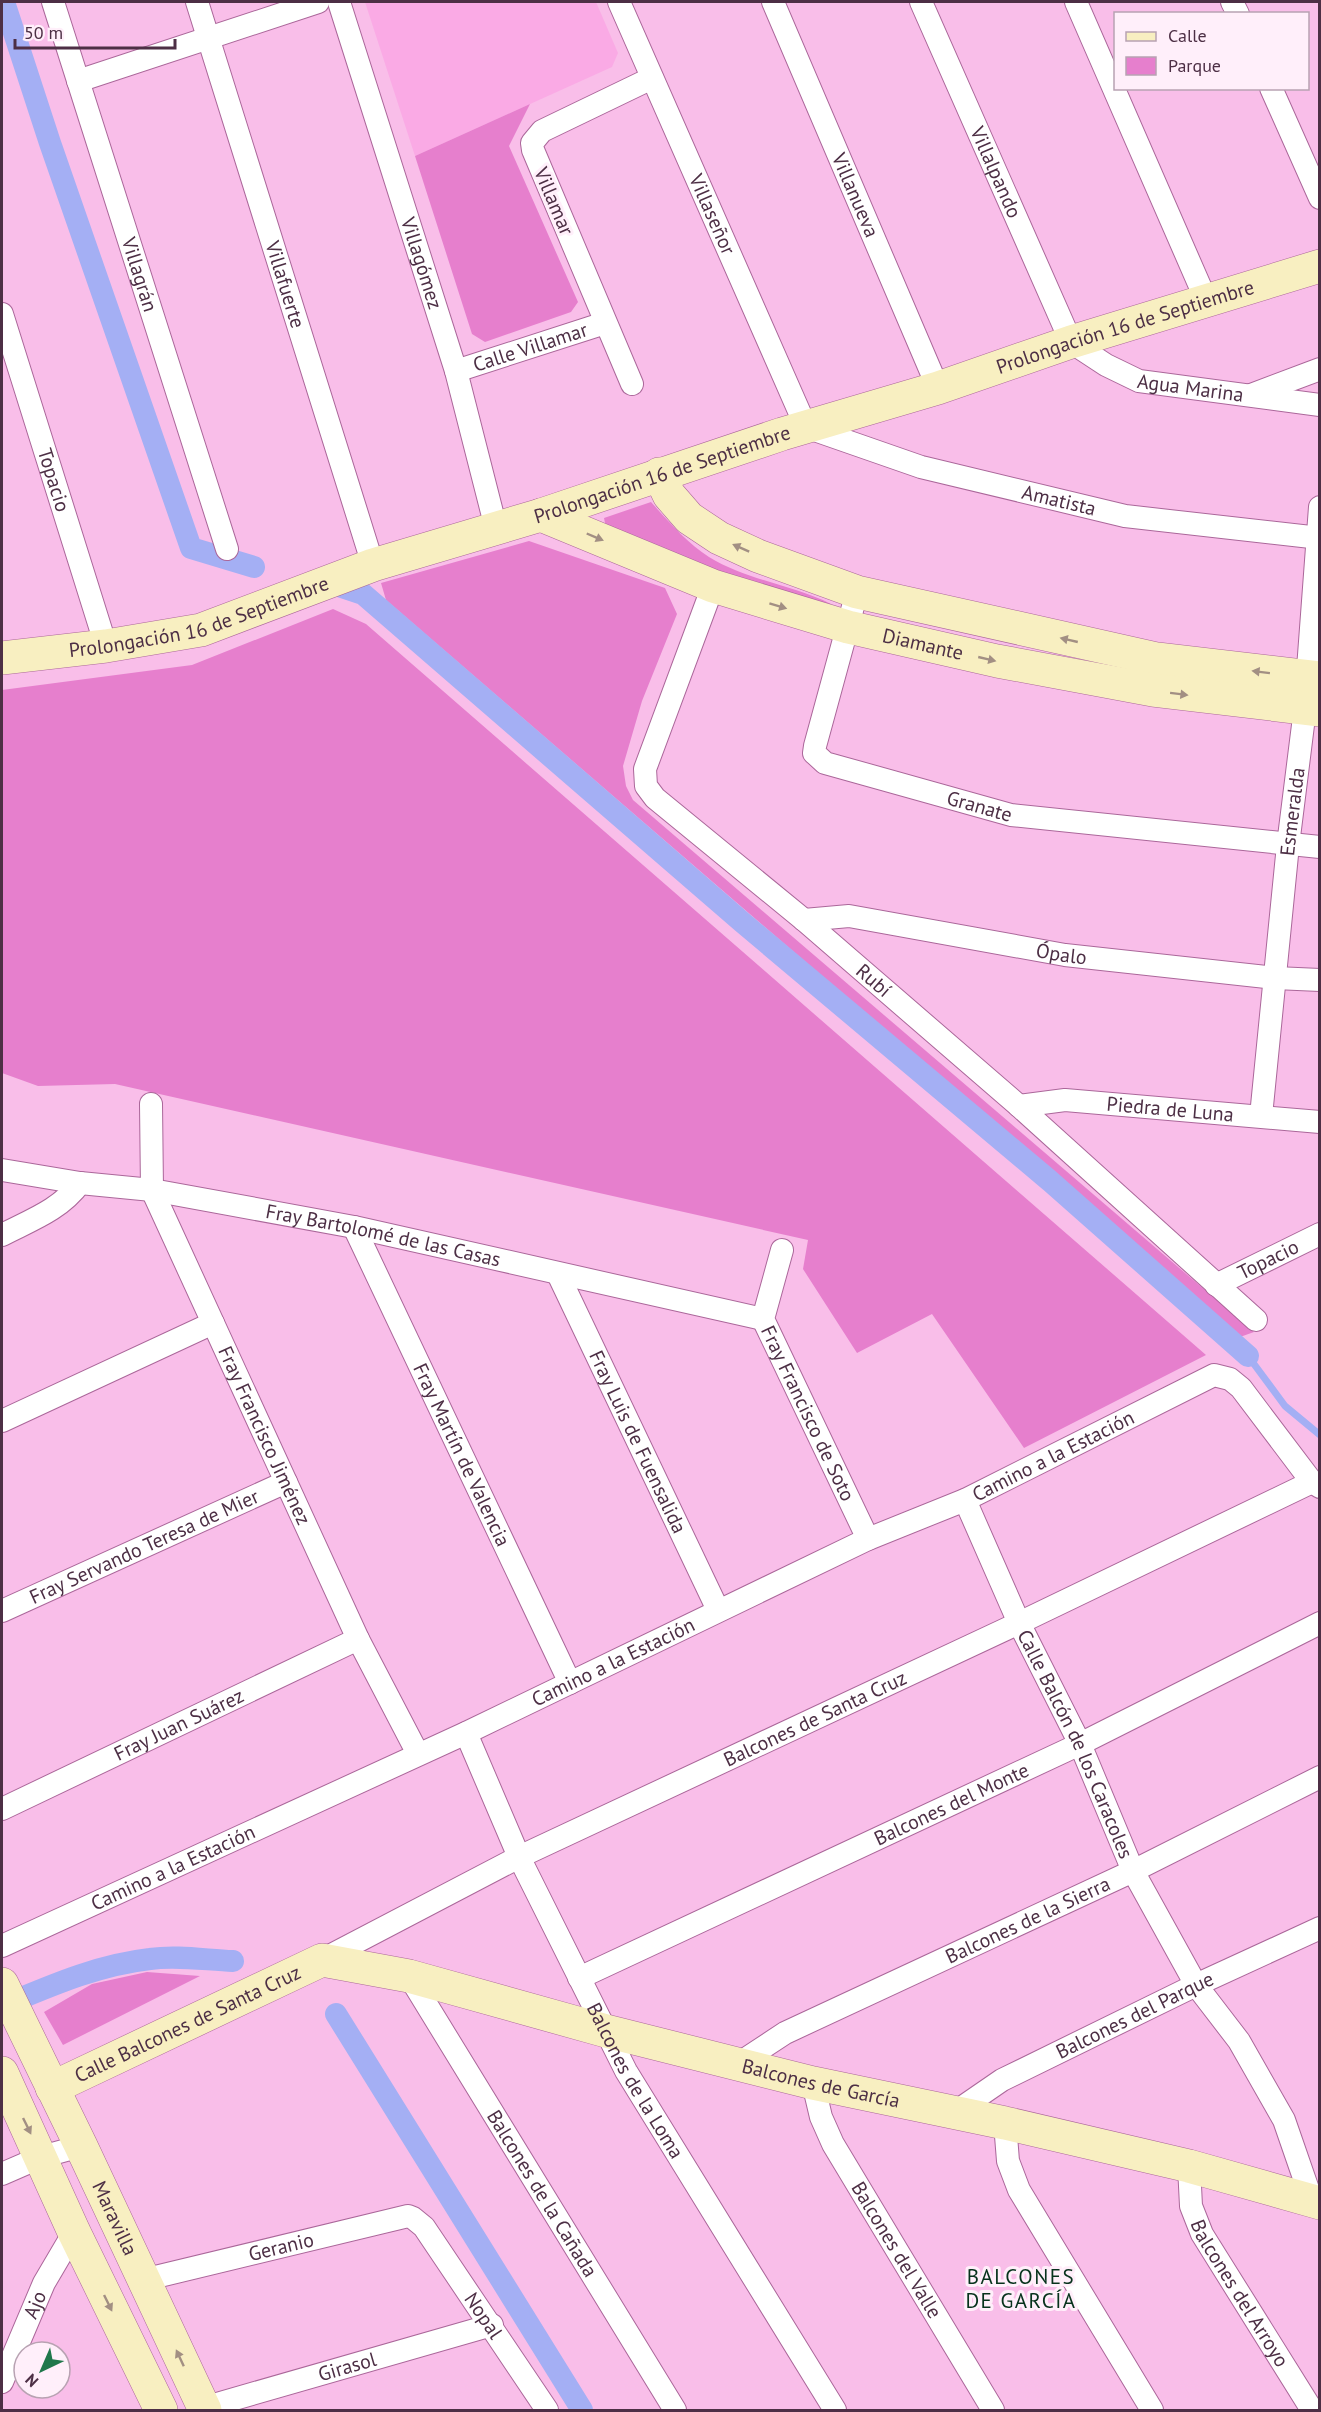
<svg xmlns="http://www.w3.org/2000/svg" width="1321" height="2412" font-family="'PT Sans',sans-serif">
	<style>
		.built { fill: #faaae5 }
		.green { fill: #e67fcd }
		.lines { fill: none; stroke-linecap: round; stroke-linejoin: round }
		.stream { stroke: #a4aff4; stroke-width: 7 }
		.canal { stroke: #a4aff4; stroke-width: 22 }
		.street-casing { stroke: #ab679a; stroke-width: 24 }
		.secondary-casing { stroke: #ab679a; stroke-width: 34 }
		.street { stroke: #fff; stroke-width: 22 }
		.secondary { stroke: #f8efc1; stroke-width: 33 }
		.oneway { fill: #a28f83 }
		.labels { text-anchor: middle; dominant-baseline: central; stroke-width: 6; stroke-linejoin: round; paint-order: stroke }
		.street-label { font-size: 20px; fill: #4d2f45; stroke: #ffeffa }
		.neighbourhood-label { font-size: 21px; letter-spacing: 1.5px; fill: #07321c; stroke: #ffeffa }
	</style>
	<rect width="100%" height="100%" fill="#f9bee9"/>
	<path class="built" d="M365,2H596L618,53L612,67L415,156Z"/>
	<path class="green" d="M530,104L509,146L578,302L571,312L485,342L472,334L415,156Z
		M651,502C669,522 686,542 709,557C746,580 793,585 831,604L829,611L607,533L604,518Z
		M529,541L665,588L677,614L642,701L623,766L626,786L633,800L1254,1332L1240,1337L386,600L381,583Z
		M333,609L366,624L1206,1355L1024,1448L932,1314L857,1353L803,1269L808,1240L115,1084L38,1086L2,1073V690L192,665Z
		M147,1972L200,1976L63,2045L44,2012L92,1984Z"/>
	<g class="lines">
		<path class="stream" d="M1248,1356L1285,1406L1320,1435"/>
		<path class="canal" d="M4,2L50,143L191,548L254,567
			M342,587L363,594L742,922L1050,1181L1248,1356
			M2,2006C50,1986 97,1965 150,1959C177,1955 206,1960 233,1961
			M336,2014L582,2410"/>
		<g class="street-casing">
			<g id="street">
				<path id="s1" d="M53,2L227,549"/>
				<path id="s2" d="M197,2L373,565"/>
				<path id="s3" d="M339,2L456,371L496,528"/>
				<path id="s4" d="M619,2L806,427L921,467L1125,516L1320,538"/>
				<path id="s5" d="M773,2L938,388"/>
				<path id="s6" d="M921,2L1071,342L1106,365L1139,381L1320,405"/>
				<path d="M1076,2L1206,300"/>
				<path d="M1232,2L1238,14"/>
				<path d="M78,81L318,2"/>
				<path d="M1271,88L1320,198"/>
				<path id="s7" d="M2,314L106,646"/>
				<path id="s8" d="M456,371L605,323"/>
				<path d="M632,384L533,150L532,143L542,131L652,78"/>
				<path d="M1251,395L1320,369"/>
				<path id="s9" d="M713,586L645,769L646,786L655,798L804,920L1019,1106L1256,1320"/>
				<path id="s10" d="M857,592L815,746L814,753L825,763L1011,815L1320,847"/>
				<path id="s11" d="M804,920L849,916L1065,955L1275,978L1320,980"/>
				<path id="s12" d="M151,1104L152,1190L358,1639L418,1754"/>
				<path id="s13" d="M1019,1106L1065,1100L1320,1122"/>
				<path id="s14" d="M1261,1116L1288,845L1305,709L1320,507"/>
				<path id="s15" d="M2,1170L80,1183L152,1190L354,1227L763,1319"/>
				<path id="s16" d="M354,1227L570,1683"/>
				<path d="M2,1235C31,1220 60,1210 80,1183"/>
				<path id="s17" d="M782,1250L763,1319L868,1539"/>
				<path id="s18" d="M558,1274L718,1610"/>
				<path id="s19" d="M1216,1285L1320,1234"/>
				<path d="M2,1421L213,1323"/>
				<path id="s20" d="M965,1500L1019,1623L1080,1744L1133,1871L1196,1985L1239,2041L1284,2120L1312,2201"/>
				<path id="s21" d="M2,1611L286,1482"/>
				<path id="s22" d="M466,1733L519,1857L626,2071L835,2410"/>
				<path id="s23" d="M2,1809L358,1639"/>
				<path id="s24" d="M2,1946L466,1733L868,1539L965,1500L1214,1375L1230,1379L1241,1388L1312,1482L1320,1487"/>
				<path id="s25" d="M322,1960L519,1857L1019,1623L1312,1482"/>
				<path id="s26" d="M409,1976L675,2410"/>
				<path id="s27" d="M579,1978L1080,1744L1320,1623"/>
				<path id="s28" d="M738,2064L785,2033L1133,1871L1320,1777"/>
				<path id="s29" d="M813,2083L821,2117L833,2144L993,2410"/>
				<path id="s30" d="M954,2113L1002,2080L1196,1985L1320,1928"/>
				<path d="M1005,2123L1008,2161L1019,2190L1152,2410"/>
				<path id="s31" d="M1189,2166L1191,2206L1202,2234L1312,2410"/>
				<path d="M2,2174L41,2157L81,2146"/>
				<path id="s32" d="M143,2280L408,2216L413,2218L424,2227L547,2410"/>
				<path id="s33" d="M2,2382L44,2283L74,2232"/>
				<path id="s34" d="M203,2408L492,2325"/>
			</g>
		</g>
		<g class="secondary-casing">
			<g id="secondary">
				<path d="M659,474L669,495L689,518L719,538L758,556L857,592L1157,659L1320,678"/>
				<path id="s35" d="M541,515L713,586L848,627L997,661L1153,690L1320,710"/>
				<path id="s36" d="M2,658L106,646L201,630L373,565L541,515L782,434L938,388L1071,342L1320,266"/>
				<path id="s37" d="M2,1984L81,2146L205,2410"/>
				<path d="M2,2073L74,2232L161,2410"/>
				<path id="s38" d="M52,2088L322,1960L409,1976L606,2031L813,2083L1005,2123L1189,2166L1320,2203"/>
			</g>
		</g>
		<use href="#street" class="street"/>
		<use href="#secondary" class="secondary"/>
	</g>
	<defs><path id="oneway-solid" d="M-6-.8H1V-3.2L6.5 0L1 3.2V.8H-6Z" transform="scale(1.5)"/></defs>
	<g class="oneway">
		<use href="#oneway-solid" transform="translate(595 537) rotate(23)"/>
		<use href="#oneway-solid" transform="translate(741 548) rotate(-156)"/>
		<use href="#oneway-solid" transform="translate(778 606) rotate(17)"/>
		<use href="#oneway-solid" transform="translate(1069 640) rotate(-167)"/>
		<use href="#oneway-solid" transform="translate(987 659) rotate(13)"/>
		<use href="#oneway-solid" transform="translate(1261 672) rotate(-173)"/>
		<use href="#oneway-solid" transform="translate(1179 694) rotate(7)"/>
		<use href="#oneway-solid" transform="translate(27 2126) rotate(64)"/>
		<use href="#oneway-solid" transform="translate(108 2303) rotate(64)"/>
		<use href="#oneway-solid" transform="translate(180 2358) rotate(-115)"/>
	</g>
	<g class="labels">
		<g class="street-label">
			<text stroke="none"><textPath href="#s6" startOffset="186">Villalpando</textPath></text>
			<text stroke="none"><textPath href="#s5" startOffset="210">Villanueva</textPath></text>
			<text transform="translate(554 201) rotate(67)">Villamar</text>
			<text stroke="none"><textPath href="#s4" startOffset="232">Villaseñor</textPath></text>
			<text stroke="none"><textPath href="#s3" startOffset="274">Villagómez</textPath></text>
			<text stroke="none"><textPath href="#s1" startOffset="286">Villagrán</textPath></text>
			<text stroke="none"><textPath href="#s2" startOffset="296">Villafuerte</textPath></text>
			<text stroke="none"><textPath href="#s36" startOffset="1174">Prolongación 16 de Septiembre</textPath></text>
			<text stroke="none"><textPath href="#s8" startOffset="78">Calle Villamar</textPath></text>
			<text stroke="none"><textPath href="#s6" startOffset="502">Agua Marina</textPath></text>
			<text stroke="none"><textPath href="#s36" startOffset="688">Prolongación 16 de Septiembre</textPath></text>
			<text stroke="none"><textPath href="#s7" startOffset="174">Topacio</textPath></text>
			<text stroke="none"><textPath href="#s4" startOffset="728">Amatista</textPath></text>
			<text stroke="none"><textPath href="#s36" startOffset="202">Prolongación 16 de Septiembre</textPath></text>
			<text stroke="none"><textPath href="#s35" startOffset="404">Diamante</textPath></text>
			<text stroke="none"><textPath href="#s10" startOffset="342">Granate</textPath></text>
			<text stroke="none"><textPath href="#s14" startOffset="306">Esmeralda</textPath></text>
			<text stroke="none"><textPath href="#s11" startOffset="261">Ópalo</textPath></text>
			<text stroke="none"><textPath href="#s9" startOffset="512">Rubí</textPath></text>
			<text stroke="none"><textPath href="#s13" startOffset="152">Piedra de Luna</textPath></text>
			<text stroke="none"><textPath href="#s15" startOffset="387">Fray Bartolomé de las Casas</textPath></text>
			<text stroke="none"><textPath href="#s19" startOffset="58">Topacio</textPath></text>
			<text stroke="none"><textPath href="#s17" startOffset="176">Fray Francisco de Soto</textPath></text>
			<text stroke="none"><textPath href="#s12" startOffset="356">Fray Francisco Jiménez</textPath></text>
			<text stroke="none"><textPath href="#s18" startOffset="186">Fray Luis de Fuensalida</textPath></text>
			<text stroke="none"><textPath href="#s16" startOffset="252">Fray Martín de Valencia</textPath></text>
			<text stroke="none"><textPath href="#s24" startOffset="1160">Camino a la Estación</textPath></text>
			<text stroke="none"><textPath href="#s21" startOffset="156">Fray Servando Teresa de Mier</textPath></text>
			<text stroke="none"><textPath href="#s24" startOffset="674">Camino a la Estación</textPath></text>
			<text stroke="none"><textPath href="#s25" startOffset="549">Balcones de Santa Cruz</textPath></text>
			<text stroke="none"><textPath href="#s23" startOffset="196">Fray Juan Suárez</textPath></text>
			<text stroke="none"><textPath href="#s20" startOffset="268">Calle Balcón de los Caracoles</textPath></text>
			<text stroke="none"><textPath href="#s27" startOffset="411">Balcones del Monte</textPath></text>
			<text stroke="none"><textPath href="#s24" startOffset="188">Camino a la Estación</textPath></text>
			<text stroke="none"><textPath href="#s28" startOffset="324">Balcones de la Sierra</textPath></text>
			<text stroke="none"><textPath href="#s30" startOffset="206">Balcones del Parque</textPath></text>
			<text stroke="none"><textPath href="#s38" startOffset="150">Calle Balcones de Santa Cruz</textPath></text>
			<text stroke="none"><textPath href="#s22" startOffset="387">Balcones de la Loma</textPath></text>
			<text stroke="none"><textPath href="#s38" startOffset="813">Balcones de García</textPath></text>
			<text stroke="none"><textPath href="#s26" startOffset="255">Balcones de la Cañada</textPath></text>
			<text stroke="none"><textPath href="#s37" startOffset="260">Maravilla</textPath></text>
			<text stroke="none"><textPath href="#s32" startOffset="142">Geranio</textPath></text>
			<text stroke="none"><textPath href="#s29" startOffset="188">Balcones del Valle</textPath></text>
			<text stroke="none"><textPath href="#s31" startOffset="140">Balcones del Arroyo</textPath></text>
			<text stroke="none"><textPath href="#s33" startOffset="84">Ajo</textPath></text>
			<text stroke="none"><textPath href="#s32" startOffset="399">Nopal</textPath></text>
			<text stroke="none"><textPath href="#s34" startOffset="150">Girasol</textPath></text>
		</g>
		<g class="neighbourhood-label">
			<text x="1021" y="2276">BALCONES<tspan x="1021" dy="24">DE GARCÍA</tspan></text>
		</g>
	</g>
	<rect width="1321" height="2412" fill="none" stroke="#4d2f45" stroke-width="6"/>
	<rect x="1114" y="12" width="195" height="78" fill="#ffeffa" stroke="#b8a2b2" stroke-width="1.5"/>
	<rect x="1126" y="32" width="30" height="9" fill="#f8efc1" stroke="#b8a2b2" stroke-width="1.5"/>
	<text x="1168" y="42" font-size="18" fill="#4d2f45">Calle</text>
	<rect x="1126" y="57" width="30" height="18" fill="#e67fcd" stroke="#b8a2b2" stroke-width="1.5"/>
	<text x="1168" y="72" font-size="18" fill="#4d2f45">Parque</text>
	<g transform="translate(42 2370) rotate(224)"><circle r="28" fill="#ffeffa" stroke="#b8a2b2" stroke-width="1.5"/>
	<path d="M0-4.5L10 22L0 15L-10 22Z" fill="#20774b"/>
	<text y="-9" font-size="16" font-weight="bold" text-anchor="middle" fill="#4d2f45">N</text>
	</g>
	<path d="M15 39v9h160v-9" fill="none" stroke="#4d2f45" stroke-width="3"/>
	<text x="24" y="39" font-size="18" fill="#4d2f45" stroke="#ffeffa" stroke-width="4.5" paint-order="stroke">50 m</text>
</svg>
